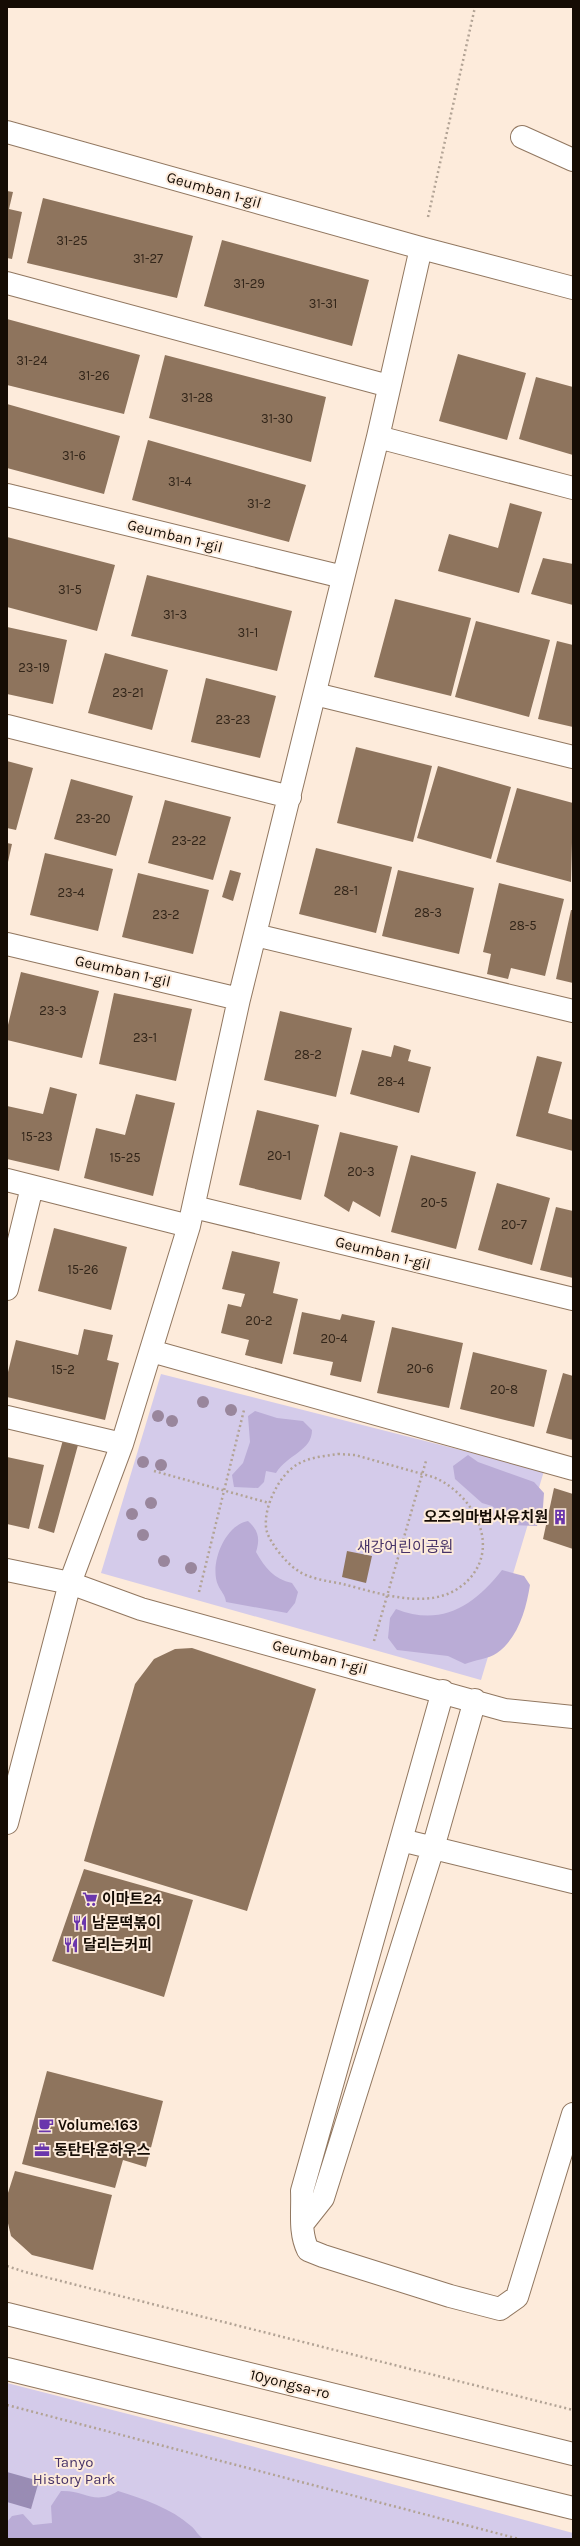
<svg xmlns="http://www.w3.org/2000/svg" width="580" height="2546" font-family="Karla,'Noto Sans KR',sans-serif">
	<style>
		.green { fill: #d4cbea }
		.forest { fill: #baacd6 }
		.water { fill: #998cb4 }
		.building { fill: #8e745d }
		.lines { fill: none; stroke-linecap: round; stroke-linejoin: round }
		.minor-casing { stroke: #917760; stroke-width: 24 }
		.tertiary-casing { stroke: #917760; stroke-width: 24 }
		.path { stroke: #b2a395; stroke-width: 2.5; stroke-dasharray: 2 3; stroke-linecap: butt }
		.minor { stroke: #fff; stroke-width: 22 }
		.tertiary { stroke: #fff; stroke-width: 22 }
		.tree { fill: #99869c }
		.labels { text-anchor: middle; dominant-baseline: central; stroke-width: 4; stroke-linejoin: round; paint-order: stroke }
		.number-label { font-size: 13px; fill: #33261a }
		.street-label { font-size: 15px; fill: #150c04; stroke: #fdebdb }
		.poi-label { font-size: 15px; font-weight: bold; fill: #150c04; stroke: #fdebdb; text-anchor: start }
		.park-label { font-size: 15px; fill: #473368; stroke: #fdebdb }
	</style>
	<rect width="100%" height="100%" fill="#fdebdb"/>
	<path class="green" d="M161,1374L544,1471L481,1680L101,1573Z
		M7,2383L218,2437L573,2533V2539H7Z"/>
	<path class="forest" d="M255,1411L277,1418L303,1421L312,1430C312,1451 288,1454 276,1473L266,1471L264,1482L258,1488L234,1487L232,1475L243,1463L250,1442L248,1416Z
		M468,1455L478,1462L534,1482L544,1493L543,1507L537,1526L511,1525L505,1517L492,1506L482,1503L455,1479L453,1466Z
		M248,1521C259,1531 260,1539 256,1552C265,1568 274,1579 292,1583L298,1592L295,1603L287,1613L226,1602C225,1594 221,1592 218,1585C209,1564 225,1525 248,1521Z
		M502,1570L524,1576L530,1585C526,1610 518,1638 497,1653C489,1659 474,1660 465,1664L448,1656L397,1650L388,1638L390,1618L396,1609C441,1627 474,1606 502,1570Z
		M61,2491C86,2490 94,2506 118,2491C143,2499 171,2508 191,2526C196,2530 198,2536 204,2539H7V2522L12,2516L23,2514L33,2525L52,2523L51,2506Z"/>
	<path class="water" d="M7,2472L39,2481L31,2509L7,2502Z"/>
	<path class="building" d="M7,191L13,192L9,209L22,212L12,259L7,258Z
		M43,198L193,236L177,298L27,263Z
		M222,240L369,280L352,346L204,306Z
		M7,319L140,355L124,414L7,385Z
		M458,354L526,373L507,440L439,421Z
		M165,355L326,397L311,462L149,418Z
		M536,377L573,387V455L519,439Z
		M7,404L120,436L104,494L7,468Z
		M148,440L306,485L289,542L132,500Z
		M510,503L542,512L519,593L438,571L449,534L498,548Z
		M7,537L115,565L97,631L7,607Z
		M543,558L573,564V605L531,594Z
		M147,575L292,611L277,671L131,636Z
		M395,599L471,618L451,696L374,677Z
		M476,621L550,640L529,717L455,697Z
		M7,627L67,640L53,704L7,694Z
		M557,641L573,645V727L538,719Z
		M105,653L168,670L152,730L88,713Z
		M206,678L276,696L260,758L191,742Z
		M356,747L432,766L413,842L337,823Z
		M7,761L33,768L16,830L7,828Z
		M438,766L511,787L491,859L417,838Z
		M71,779L133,796L116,856L54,839Z
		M517,788L573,803L571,882L496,862Z
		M165,800L231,817L213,880L148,863Z
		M7,843L12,844L8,862H7Z
		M316,848L392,867L376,933L299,914Z
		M45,853L113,869L98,931L30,915Z
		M230,870L241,873L233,901L222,897Z
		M398,870L474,888L459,954L382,936Z
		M138,873L209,890L193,954L122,937Z
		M499,883L564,899L545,976L511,968L508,979L487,974L491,954L483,952Z
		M571,910H573V983L556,979Z
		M21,972L99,991L82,1058L7,1040V1029Z
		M114,993L192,1009L176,1081L99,1064Z
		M280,1011L352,1028L336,1097L264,1080Z
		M394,1045L411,1050L408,1061L431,1067L419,1113L350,1094L362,1050L391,1057Z
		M537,1056L562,1062L548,1113L573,1120V1151L516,1136Z
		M50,1087L77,1094L59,1171L7,1159V1106L43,1114Z
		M136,1094L175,1103L153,1196L84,1178L96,1128L125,1135Z
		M257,1110L319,1125L301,1200L239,1185Z
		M340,1132L398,1146L380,1217L353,1201L349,1212L324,1196Z
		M411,1155L476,1172L456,1249L391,1232Z
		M497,1183L550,1198L532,1265L478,1250Z
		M556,1207L573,1211V1278L540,1270Z
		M54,1228L127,1247L111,1310L38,1291Z
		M232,1251L280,1262L273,1293L298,1299L282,1364L245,1355L249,1340L221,1333L228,1304L241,1307L245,1294L222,1289Z
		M302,1312L340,1320L342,1314L375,1321L361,1382L330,1375L333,1362L293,1354Z
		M392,1327L463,1343L449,1408L377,1393Z
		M84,1329L113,1335L107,1360L119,1363L105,1420L7,1397V1376L16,1340L78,1355Z
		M473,1352L547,1370L534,1427L460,1409Z
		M563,1373L573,1376V1440L546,1433Z
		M63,1440L78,1445L54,1533L38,1528Z
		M7,1457L44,1465L29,1529L7,1524Z
		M554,1488L573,1494V1549L543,1539Z
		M347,1551L372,1556L366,1583L342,1577Z
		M192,1648L316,1689L247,1911L84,1861L135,1684L154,1659L175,1649Z
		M84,1869L193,1900L164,1997L52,1961Z
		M47,2071L163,2101L146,2167L123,2160L115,2188L22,2164Z
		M15,2171L112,2195L93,2270L32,2255L11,2236L7,2219V2196Z"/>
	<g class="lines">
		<g class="minor-casing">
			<path id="minor" d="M7,132L421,248L573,288
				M522,137L573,160
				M7,283L389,386
				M378,437L573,488
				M7,495L343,577
				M315,694L573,757
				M7,726L290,797
				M255,935L573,1011
				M7,944L239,999
				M7,1180L189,1226
				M194,1207L573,1299
				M7,1289L32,1187
				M151,1351L573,1469
				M7,1417L122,1444
				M7,1570L70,1583L141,1609L505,1710L573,1717
				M443,1691L302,2191C303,2211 299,2232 308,2250L323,2256L450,2296L500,2309L517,2297L573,2114
				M7,1823L70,1583L122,1444L189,1226L239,999L378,437L421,248
				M401,1840L573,1882
				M304,2222L323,2198L433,1848L475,1700"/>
		</g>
		<g class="tertiary-casing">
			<path id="tertiary" d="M7,2314L573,2454
				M7,2369L573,2508"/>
		</g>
		<path class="path" d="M428,217L475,7
			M338,1454L355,1455L433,1477C469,1491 501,1541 471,1577C439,1615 382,1594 343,1584C328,1581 309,1579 297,1570C286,1563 271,1544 267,1532C261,1511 279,1474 298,1464C310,1457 325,1456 338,1454Z
			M154,1471L269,1503
			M199,1592L244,1410
			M374,1641L426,1461
			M7,2266L25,2272L573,2410
			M7,2405L519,2539"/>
		<use href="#minor" class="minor"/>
		<use href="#tertiary" class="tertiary"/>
	</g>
	<g class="tree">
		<circle cx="203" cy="1402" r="6"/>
		<circle cx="231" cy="1410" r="6"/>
		<circle cx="158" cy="1416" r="6"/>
		<circle cx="172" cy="1421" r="6"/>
		<circle cx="143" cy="1462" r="6"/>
		<circle cx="161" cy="1465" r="6"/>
		<circle cx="151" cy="1503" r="6"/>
		<circle cx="132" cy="1514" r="6"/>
		<circle cx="143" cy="1535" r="6"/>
		<circle cx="164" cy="1561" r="6"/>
		<circle cx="191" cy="1568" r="6"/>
	</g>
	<defs>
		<g id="building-bare" transform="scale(1.2)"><path d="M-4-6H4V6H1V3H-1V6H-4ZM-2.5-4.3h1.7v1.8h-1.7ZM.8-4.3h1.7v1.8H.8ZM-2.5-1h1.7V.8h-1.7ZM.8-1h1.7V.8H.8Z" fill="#6a36ac" stroke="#fdebdb" stroke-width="2.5" paint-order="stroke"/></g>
		<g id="supermarket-bare" transform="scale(1.2)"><path d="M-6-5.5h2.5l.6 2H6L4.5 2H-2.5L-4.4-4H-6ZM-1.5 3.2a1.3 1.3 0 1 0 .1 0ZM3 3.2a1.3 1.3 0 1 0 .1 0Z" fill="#6a36ac" stroke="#fdebdb" stroke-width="2.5" paint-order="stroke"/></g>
		<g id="restaurant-bare" transform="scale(1.2)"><path d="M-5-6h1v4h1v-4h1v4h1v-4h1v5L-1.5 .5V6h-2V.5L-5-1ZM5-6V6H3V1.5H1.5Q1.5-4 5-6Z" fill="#6a36ac" stroke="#fdebdb" stroke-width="2.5" paint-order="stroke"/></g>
		<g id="cafe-bare" transform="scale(1.2)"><path d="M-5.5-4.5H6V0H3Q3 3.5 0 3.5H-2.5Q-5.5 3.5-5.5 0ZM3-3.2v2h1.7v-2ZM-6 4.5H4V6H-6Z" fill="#6a36ac" stroke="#fdebdb" stroke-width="2.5" paint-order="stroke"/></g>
		<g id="office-bare" transform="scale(1.2)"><path d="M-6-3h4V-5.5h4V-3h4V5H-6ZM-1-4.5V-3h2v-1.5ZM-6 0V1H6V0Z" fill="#6a36ac" stroke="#fdebdb" stroke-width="2.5" paint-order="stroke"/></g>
	</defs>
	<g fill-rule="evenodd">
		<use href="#building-bare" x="560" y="1517"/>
		<use href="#supermarket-bare" x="90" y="1899"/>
		<use href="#restaurant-bare" x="80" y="1923"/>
		<use href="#restaurant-bare" x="71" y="1945"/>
		<use href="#cafe-bare" x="46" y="2125"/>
		<use href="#office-bare" x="42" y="2150"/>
	</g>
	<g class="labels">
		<g class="number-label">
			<text x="72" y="240">31-25</text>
			<text x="148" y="258">31-27</text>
			<text x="249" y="283">31-29</text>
			<text x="323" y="303">31-31</text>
			<text x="32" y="360">31-24</text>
			<text x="94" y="375">31-26</text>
			<text x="197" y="397">31-28</text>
			<text x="277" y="418">31-30</text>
			<text x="74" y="455">31-6</text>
			<text x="180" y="481">31-4</text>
			<text x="259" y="503">31-2</text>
			<text x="70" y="589">31-5</text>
			<text x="175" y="614">31-3</text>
			<text x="248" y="632">31-1</text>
			<text x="34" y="667">23-19</text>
			<text x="128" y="692">23-21</text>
			<text x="233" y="719">23-23</text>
			<text x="93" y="818">23-20</text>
			<text x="189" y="840">23-22</text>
			<text x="346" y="890">28-1</text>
			<text x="71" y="892">23-4</text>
			<text x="428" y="912">28-3</text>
			<text x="166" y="914">23-2</text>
			<text x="523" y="925">28-5</text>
			<text x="53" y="1010">23-3</text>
			<text x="145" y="1037">23-1</text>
			<text x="308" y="1054">28-2</text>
			<text x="391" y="1081">28-4</text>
			<text x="37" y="1136">15-23</text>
			<text x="279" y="1155">20-1</text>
			<text x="125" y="1157">15-25</text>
			<text x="361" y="1171">20-3</text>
			<text x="434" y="1202">20-5</text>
			<text x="514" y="1224">20-7</text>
			<text x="83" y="1269">15-26</text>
			<text x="259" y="1320">20-2</text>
			<text x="334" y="1338">20-4</text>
			<text x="420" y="1368">20-6</text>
			<text x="63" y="1369">15-2</text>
			<text x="504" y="1389">20-8</text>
		</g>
		<g class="street-label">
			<text transform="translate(214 190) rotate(16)">Geumban 1-gil</text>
			<text transform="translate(175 536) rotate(14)">Geumban 1-gil</text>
			<text transform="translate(123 971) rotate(13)">Geumban 1-gil</text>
			<text transform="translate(383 1253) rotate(14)">Geumban 1-gil</text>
			<text transform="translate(320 1657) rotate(15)">Geumban 1-gil</text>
			<text transform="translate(290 2384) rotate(14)">10yongsa-ro</text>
		</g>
		<g class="poi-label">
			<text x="548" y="1517" text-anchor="end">오즈의마법사유치원</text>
			<text x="102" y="1899">이마트24</text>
			<text x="92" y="1923">남문떡볶이</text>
			<text x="83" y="1945">달리는커피</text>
			<text x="58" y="2125">Volume.163</text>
			<text x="54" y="2150">동탄타운하우스</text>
		</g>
		<g class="park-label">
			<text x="405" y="1547">새강어린이공원</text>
			<text x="74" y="2462">Tanyo<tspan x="74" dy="17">History Park</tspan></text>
		</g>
	</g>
	<rect width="580" height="2546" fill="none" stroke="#150c04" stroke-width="16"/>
</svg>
